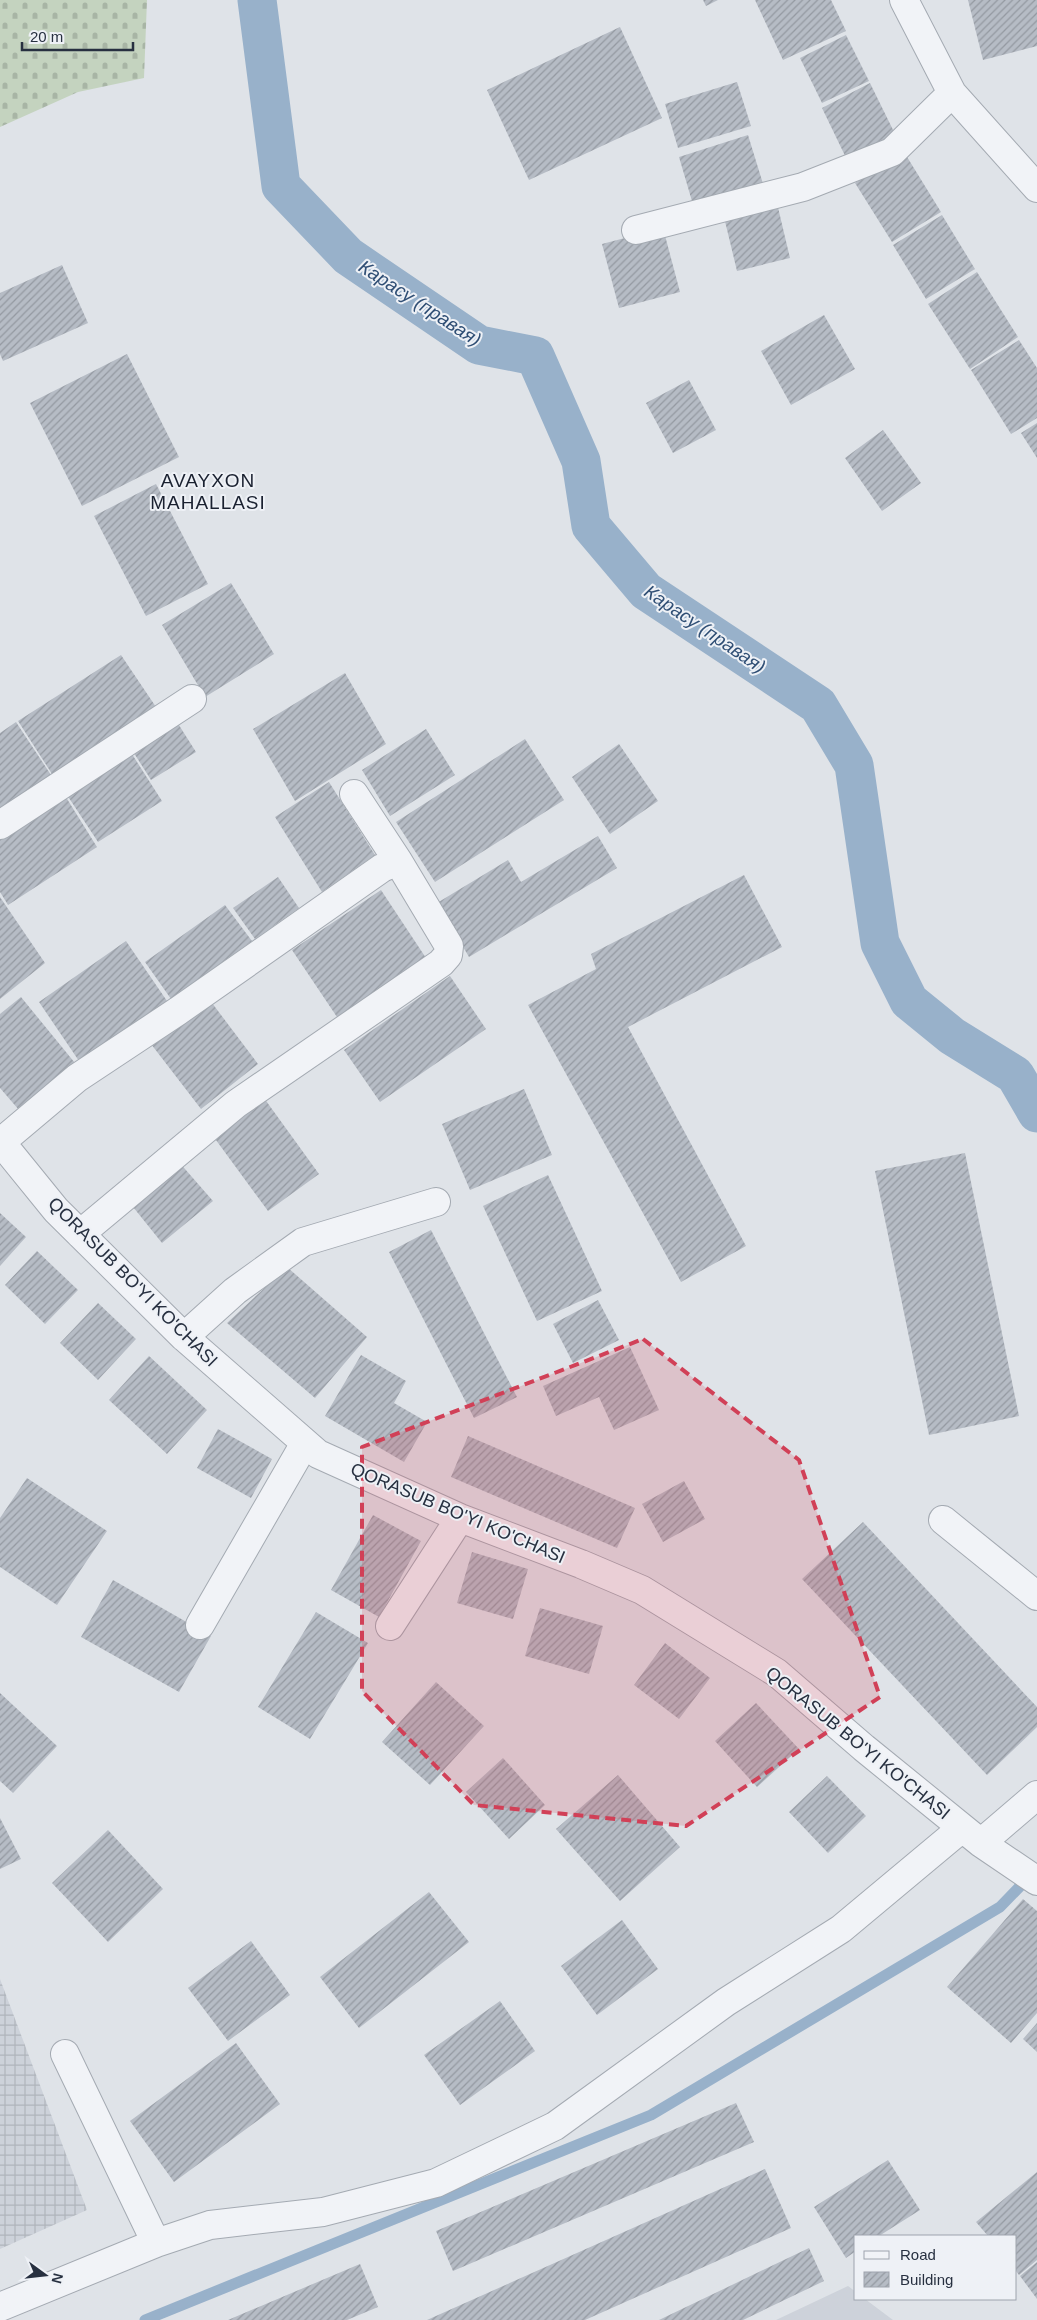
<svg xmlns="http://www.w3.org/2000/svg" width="1037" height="2320" font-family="Arial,sans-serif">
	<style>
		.built { fill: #cdd2da }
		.industrial { fill: url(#industrial-grid) }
		.cemetery { fill: url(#cemetery-stones) }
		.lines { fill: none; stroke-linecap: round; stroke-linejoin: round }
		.stream { stroke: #98b1ca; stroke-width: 11 }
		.canal { stroke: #98b1ca; stroke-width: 39 }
		.building { fill: url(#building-hatch) }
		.minor-casing { stroke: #a4aab2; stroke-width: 30 }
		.minor { stroke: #f1f3f7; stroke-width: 28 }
		.marked { fill: #d14057; fill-opacity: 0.2; stroke: #d14057; stroke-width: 4; stroke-dasharray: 10 6; stroke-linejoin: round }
		.labels { text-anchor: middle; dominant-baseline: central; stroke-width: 4; stroke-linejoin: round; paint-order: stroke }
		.street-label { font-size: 18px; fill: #273040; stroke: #eef1f6 }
		.water-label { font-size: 19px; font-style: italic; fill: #304f75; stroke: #eef1f6 }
		.neighbourhood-label { font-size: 19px; letter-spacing: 1px; fill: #1a2130; stroke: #eef1f6 }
	</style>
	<defs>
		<pattern id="industrial-grid" width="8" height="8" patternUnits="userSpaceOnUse" patternTransform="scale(1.25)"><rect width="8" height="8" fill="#cdd2da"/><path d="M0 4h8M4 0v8" fill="none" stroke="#b0b5bc"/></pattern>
		<pattern id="cemetery-stones" width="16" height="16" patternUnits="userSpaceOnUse" patternTransform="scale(1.25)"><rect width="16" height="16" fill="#c4d3bf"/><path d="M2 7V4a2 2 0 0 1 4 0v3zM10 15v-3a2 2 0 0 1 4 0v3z" fill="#a8b5a5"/></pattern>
		<pattern id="building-hatch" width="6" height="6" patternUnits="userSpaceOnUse" patternTransform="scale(1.25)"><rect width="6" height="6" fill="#b6bcc5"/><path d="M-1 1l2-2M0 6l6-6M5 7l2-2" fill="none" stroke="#9499a1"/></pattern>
	</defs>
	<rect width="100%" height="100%" fill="#dfe3e8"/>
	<path class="built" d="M848,2286L856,2292V2299H865L893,2320H776Z"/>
	<path class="industrial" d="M0,1979L87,2210L0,2249Z"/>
	<path class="cemetery" d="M0,0H147L144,78L78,92L0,127Z"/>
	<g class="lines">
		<path class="stream" d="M145,2320L651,2115L1000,1907L1030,1876"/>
		<path class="canal" d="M257,0L281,186L348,256L479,345L535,356L581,461L591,526L646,591L818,705L854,765L880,943L909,1001L952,1036L1015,1075L1037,1113"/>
	</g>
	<path class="building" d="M703,0H718L706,6Z
		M755,0H831L846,31L783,60Z
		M968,0H1037V46L983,60Z
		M620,27L662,118L529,180L487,90Z
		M846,35L869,81L822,103L800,58Z
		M737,82L751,126L678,148L665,104Z
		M870,83L898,140L849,164L822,108Z
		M748,135L764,187L694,208L679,157Z
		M904,152L941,212L892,242L855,183Z
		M776,199L790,258L737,271L723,213Z
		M942,215L975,269L926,299L893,245Z
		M663,228L680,292L619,308L602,244Z
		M62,265L88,323L3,361L0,354V293Z
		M977,272L1018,337L970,369L928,304Z
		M824,315L855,369L791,405L761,351Z
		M1019,340L1037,368V418L1011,434L971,370Z
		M127,354L179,457L82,506L30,403Z
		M689,380L716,430L673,453L646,403Z
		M1037,423V458L1021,433Z
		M883,430L921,483L882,511L845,458Z
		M156,484L208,584L146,616L94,516Z
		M231,583L274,654L205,697L162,625Z
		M121,655L156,707L52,774L18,721Z
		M345,673L386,744L295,801L253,729Z
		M16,722L51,775L0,808V733Z
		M177,722L196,752L151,780L132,750Z
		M426,729L455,775L390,816L362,770Z
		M525,739L564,800L435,882L396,822Z
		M619,744L658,801L610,834L572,777Z
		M130,751L162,801L98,842L65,792Z
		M329,782L375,855L322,892L275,817Z
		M64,794L97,847L8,905L0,892V835Z
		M598,836L617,868L469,957L437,903L508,860L521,882Z
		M744,875L782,947L628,1027L746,1246L681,1282L528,1005L596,969L591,954Z
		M278,877L299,908L255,939L233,908Z
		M381,890L428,961L339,1020L292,950Z
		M0,897L45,963L0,999Z
		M225,905L252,941L171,999L145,962Z
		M126,941L167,1001L79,1061L39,1002Z
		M450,976L486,1029L380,1102L344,1050Z
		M21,997L75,1063L19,1110L0,1088V1014Z
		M209,999L258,1064L201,1109L151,1044Z
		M524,1089L552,1155L470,1190L442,1124Z
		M264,1098L319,1174L268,1211L213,1136Z
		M965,1153L1019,1416L929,1435L875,1171Z
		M178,1161L213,1201L162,1243L129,1202Z
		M548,1175L602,1291L537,1321L483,1206Z
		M0,1213L26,1237L0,1266Z
		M431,1230L517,1397L474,1418L389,1252Z
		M37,1251L78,1290L45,1324L5,1285Z
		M287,1267L367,1337L315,1398L227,1323Z
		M598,1300L619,1340L573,1363L553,1324Z
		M98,1303L136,1339L98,1380L60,1343Z
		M630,1347L659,1410L614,1430L599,1397L556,1416L543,1386Z
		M361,1355L406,1381L394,1403L427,1422L404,1462L325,1416Z
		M149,1356L207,1410L167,1454L109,1400Z
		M218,1429L272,1459L251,1498L197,1468Z
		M468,1436L635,1508L617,1548L451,1477Z
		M27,1478L107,1531L57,1605L0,1567V1518Z
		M684,1481L705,1519L663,1542L642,1504Z
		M373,1515L421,1541L379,1617L331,1590Z
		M863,1522L1037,1707V1727L987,1775L802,1579Z
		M472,1552L528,1569L513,1619L457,1603Z
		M113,1580L211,1636L179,1692L81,1637Z
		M540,1608L603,1626L589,1674L525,1656Z
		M316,1612L368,1643L310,1739L258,1707Z
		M665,1643L710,1678L679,1719L634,1685Z
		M436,1682L484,1726L430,1785L382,1742Z
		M0,1693L57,1746L13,1793L0,1781Z
		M756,1703L799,1749L757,1787L715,1741Z
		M503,1758L545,1805L509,1839L466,1792Z
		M618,1775L680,1847L620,1901L556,1829Z
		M827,1776L866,1816L828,1853L789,1812Z
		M0,1818L21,1859L0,1869Z
		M108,1830L163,1889L108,1942L52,1883Z
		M429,1892L469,1942L359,2028L320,1977Z
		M1023,1899L1037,1911V2013L1011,2043L947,1987Z
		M622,1920L658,1969L597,2015L561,1966Z
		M251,1941L290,1995L228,2041L188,1988Z
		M500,2001L535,2051L460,2105L424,2055Z
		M1037,2023V2052L1023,2039Z
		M236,2043L280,2104L174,2182L130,2121Z
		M736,2103L754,2142L453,2271L436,2231Z
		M888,2160L920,2210L879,2236H856V2251L846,2258L814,2207Z
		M765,2169L791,2228L585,2320H427Z
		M1037,2172V2260L1019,2275L1016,2271V2236H988L976,2222Z
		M809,2248L824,2281L743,2320H659Z
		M1037,2262V2299L1020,2276Z
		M360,2264L378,2307L347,2320H228Z"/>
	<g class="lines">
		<g class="minor-casing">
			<path id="minor" d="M904,0L952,93L1037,188
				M636,230L803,187L892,152L952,93
				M0,825L192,699
				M0,1141L56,1210L184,1337L318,1454L460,1518L581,1564L642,1590L777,1673L864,1748L981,1843L1037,1881
				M1,1142L77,1078L178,1011L382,868L398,861L354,794
				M80,1234L236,1104L441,963L448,955L449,946L398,861
				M184,1337L235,1291L303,1242L436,1202
				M943,1520L1037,1596
				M200,1625L305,1443
				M390,1626L460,1518
				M981,1843L1037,1795
				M65,2054L156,2243
				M0,2307L156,2243L210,2225L323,2212L436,2183L555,2126L726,2002L841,1929L962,1828"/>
		</g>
		<use href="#minor" class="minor"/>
	</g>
	<path class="marked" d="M643,1339L799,1460L880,1697L686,1826L474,1805L362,1691V1447Z"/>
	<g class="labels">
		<g class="street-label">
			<text transform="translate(133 1282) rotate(45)">QORASUB BO'YI KO'CHASI</text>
			<text transform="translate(458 1513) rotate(23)">QORASUB BO'YI KO'CHASI</text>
			<text transform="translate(858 1743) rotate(39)">QORASUB BO'YI KO'CHASI</text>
		</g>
		<g class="water-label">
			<text transform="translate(420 303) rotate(33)">Карасу (правая)</text>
			<text transform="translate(705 629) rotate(34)">Карасу (правая)</text>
		</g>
		<g class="neighbourhood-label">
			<text x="208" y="480">AVAYXON<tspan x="208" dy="22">MAHALLASI</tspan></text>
		</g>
	</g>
	<rect x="854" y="2235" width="162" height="65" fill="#eef1f6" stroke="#9ea4ad"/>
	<rect x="864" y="2251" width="25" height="8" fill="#f1f3f7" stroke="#9ea4ad"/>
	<text x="900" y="2260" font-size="15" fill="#273040">Road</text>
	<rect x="864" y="2272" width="25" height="15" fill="url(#building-hatch)" stroke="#9ea4ad"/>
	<text x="900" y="2285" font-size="15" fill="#273040">Building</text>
	<g transform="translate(45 2275) rotate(105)" stroke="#eef1f6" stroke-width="4" paint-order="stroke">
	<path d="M0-4L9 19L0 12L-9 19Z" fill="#273040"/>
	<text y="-8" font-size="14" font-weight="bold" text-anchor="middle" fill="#273040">N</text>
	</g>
	<path d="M22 42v8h111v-8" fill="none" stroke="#273040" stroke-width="2.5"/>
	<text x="30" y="42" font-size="15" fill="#273040" stroke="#eef1f6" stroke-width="4" paint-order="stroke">20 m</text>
</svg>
